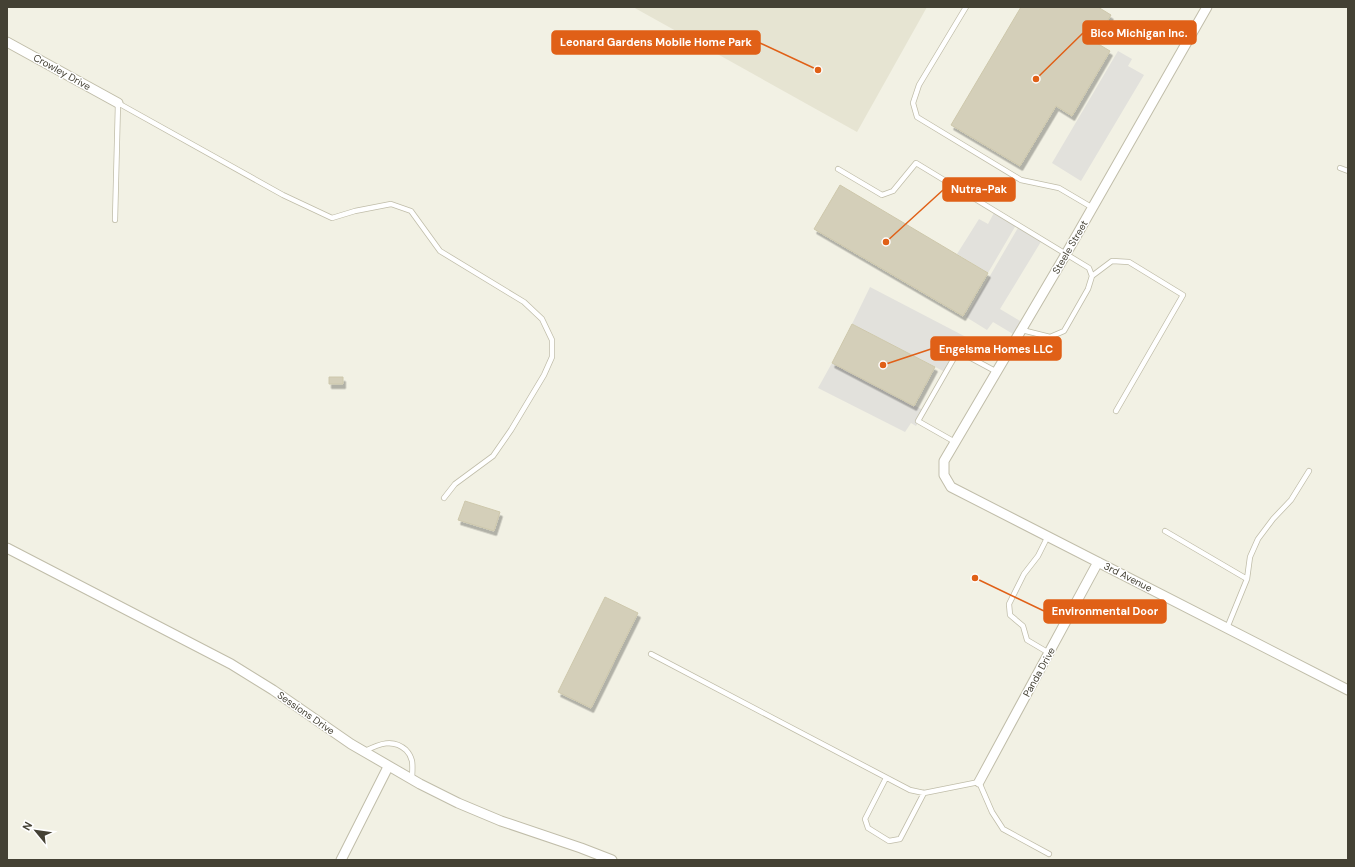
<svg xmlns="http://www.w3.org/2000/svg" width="1355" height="867" font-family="'DM Sans',sans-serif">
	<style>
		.residential { fill: #e6e4d2 }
		.parking { fill: #e2e1dc }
		.building { fill: #d4cfb9; stroke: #cec8ac; filter: url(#shadow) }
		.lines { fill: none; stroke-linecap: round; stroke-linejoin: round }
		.service-casing { stroke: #c0bda9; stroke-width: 6 }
		.minor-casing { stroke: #c0bda9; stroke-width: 11 }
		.service { stroke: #fff; stroke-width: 4.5 }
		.minor { stroke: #fff; stroke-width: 9 }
		.labels { text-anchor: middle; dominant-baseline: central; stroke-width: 3; stroke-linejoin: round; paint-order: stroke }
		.street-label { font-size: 10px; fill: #444134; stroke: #fff }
		.leader { fill: none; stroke: #e06017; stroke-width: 1.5 }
		.callout-dot { fill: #e06017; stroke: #fff; stroke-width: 1.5 }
		.callout { fill: #e06017; stroke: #e06017; stroke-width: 1.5 }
		.callout-label { font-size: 11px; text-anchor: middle; font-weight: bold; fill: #fff }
	</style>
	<defs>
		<filter id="shadow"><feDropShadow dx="2.5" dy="4.5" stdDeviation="0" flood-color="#0004"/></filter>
	</defs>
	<rect width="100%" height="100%" fill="#f2f1e4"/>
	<path class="residential" d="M633,7H927L857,132Z"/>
	<path class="parking" d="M1118,51L1132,59L1128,66L1144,75L1081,181L1052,163Z
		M995,211L1016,225L988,273L957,254L979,219L988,224Z
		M1019,226L1042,240L1000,309L1025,324L1018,337L993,322L987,330L966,317Z
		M870,287L966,337L945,372L852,324Z
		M832,363L925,411L916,426L911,423L905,432L818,388Z"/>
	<path class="building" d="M1021,7H1098L1111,15L1095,42L1110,51L1072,116L1056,106L1020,166L951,125Z
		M840,185L988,273L963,316L814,229Z
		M852,324L935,367L914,406L832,363Z
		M329,377H343V384H329Z
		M465,501L500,512L494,531L458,520Z
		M605,597L638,613L591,708L558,692Z"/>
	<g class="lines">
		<g class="service-casing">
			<path id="service" d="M966,7L919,85L913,103L917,117L1021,180L1059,188L1093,208
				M1340,168L1348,171
				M838,169L882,195L893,191L916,163L1089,268L1092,276L1088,289L1064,331L1050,337L1022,330
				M115,220L118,103L283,195L332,218L355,211L391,204L411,211L440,251L524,302L542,319L552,340V357L544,375L511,430L493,456L455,484L444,498
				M1092,276L1112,261L1129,262L1183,295L1116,411
				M955,442L918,421L958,351L997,372
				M1165,531L1247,579
				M1048,536L1038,556L1024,574L1009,604L1010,615L1023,626L1027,640L1049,653
				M1227,628L1247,579L1250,557L1258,539L1273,519L1291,500L1309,471
				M651,654L910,790L924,793L979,782L992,812L1003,829L1049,854
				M365,751C379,744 393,738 406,750C409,753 411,757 412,761C413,767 412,774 412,780
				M886,778L865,819L868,828L889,841L900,839L924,793"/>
		</g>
		<g class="minor-casing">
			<path id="minor" d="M1207,7L1066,254L944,461V475L951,487L1348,690
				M7,42L118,103
				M7,548L231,664L273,690L351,744L420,784L458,803L501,821L581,848L612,860
				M979,782L1098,562
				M341,860L388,767"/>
		</g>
		<use href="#service" class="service"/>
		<use href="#minor" class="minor"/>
	</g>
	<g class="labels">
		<g class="street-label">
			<text transform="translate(62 72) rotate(29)">Crowley Drive</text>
			<text transform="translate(1070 247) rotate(-60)">Steele Street</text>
			<text transform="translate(1128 577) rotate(27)">3rd Avenue</text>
			<text transform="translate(1039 672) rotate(-61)">Panda Drive</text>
			<text transform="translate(306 713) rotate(35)">Sessions Drive</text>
		</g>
	</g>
	<path class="leader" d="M1036 79L1083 33M818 70L760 43M886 242L943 190M883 365L931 349M975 578L1044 611"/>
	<g class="callout-dot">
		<circle cx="1036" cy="79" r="4"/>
		<circle cx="818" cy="70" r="4"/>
		<circle cx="886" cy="242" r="4"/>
		<circle cx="883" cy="365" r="4"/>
		<circle cx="975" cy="578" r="4"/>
	</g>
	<g class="callout">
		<rect x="1083" y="21" width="113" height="23" rx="4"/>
		<rect x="552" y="31" width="208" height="23" rx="4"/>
		<rect x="943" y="178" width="72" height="23" rx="4"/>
		<rect x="931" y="337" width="130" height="23" rx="4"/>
		<rect x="1044" y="600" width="122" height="23" rx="4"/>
	</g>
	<g class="callout-label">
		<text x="1139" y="37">Bico Michigan Inc.</text>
		<text x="656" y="46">Leonard Gardens Mobile Home Park</text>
		<text x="979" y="193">Nutra-Pak</text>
		<text x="996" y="353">Engelsma Homes LLC</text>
		<text x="1105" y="615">Environmental Door</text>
	</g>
	<rect width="1355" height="867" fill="none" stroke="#444134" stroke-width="16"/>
	<g transform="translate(36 831) rotate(299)" stroke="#ffffff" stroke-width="3" paint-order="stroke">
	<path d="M0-3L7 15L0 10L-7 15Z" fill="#444134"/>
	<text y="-6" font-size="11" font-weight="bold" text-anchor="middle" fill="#444134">N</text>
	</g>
</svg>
